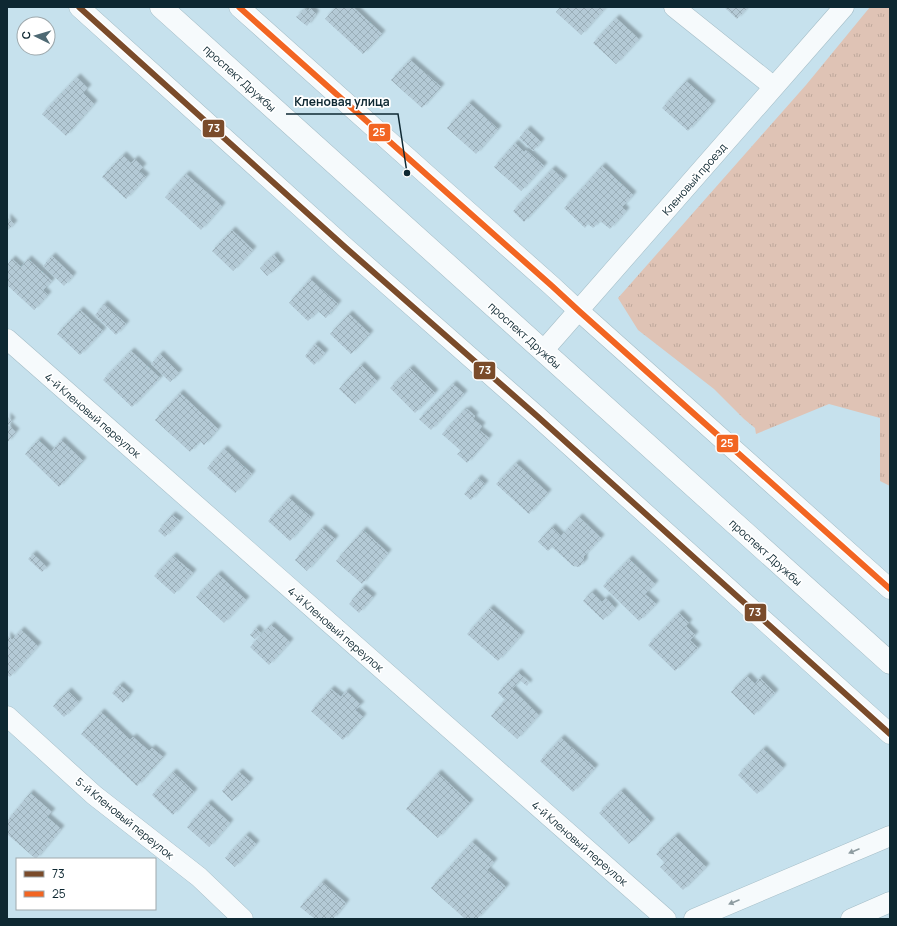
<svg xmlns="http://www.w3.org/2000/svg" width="897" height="926" font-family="Manrope,sans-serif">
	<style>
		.grass { fill: url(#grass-tufts) }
		.building { fill: url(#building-cross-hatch); filter: url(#shadow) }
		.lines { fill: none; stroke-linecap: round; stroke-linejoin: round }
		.minor-casing { stroke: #a4bdc7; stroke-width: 21 }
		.major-casing { stroke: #a4bdc7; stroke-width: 23 }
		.minor { stroke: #f6fafc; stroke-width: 20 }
		.major { stroke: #f6fafc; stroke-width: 22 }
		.bus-1-casing { stroke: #fff; stroke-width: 9 }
		.bus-2-casing { stroke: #fff; stroke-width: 9 }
		.bus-1 { stroke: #7a4b2a; stroke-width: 6 }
		.bus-2 { stroke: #f26522; stroke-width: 6 }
		.oneway { fill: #8e9ca1 }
		.labels { text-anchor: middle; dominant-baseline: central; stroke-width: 3.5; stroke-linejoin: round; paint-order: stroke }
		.street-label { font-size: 11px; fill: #0e2832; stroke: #fff }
		.leader { fill: none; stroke: #0e2832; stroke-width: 1.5 }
		.callout-dot { fill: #0e2832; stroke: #fff; stroke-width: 1.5 }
		.callout-label { font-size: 12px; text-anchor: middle; font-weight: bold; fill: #0e2832; stroke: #fff; stroke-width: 3.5; stroke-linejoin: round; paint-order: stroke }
		.line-badge { stroke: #fff; stroke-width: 1.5 }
		.badge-label { font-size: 11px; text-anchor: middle; font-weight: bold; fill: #fff }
	</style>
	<defs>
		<pattern id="grass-tufts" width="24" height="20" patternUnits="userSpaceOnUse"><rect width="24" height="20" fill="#dfc3b5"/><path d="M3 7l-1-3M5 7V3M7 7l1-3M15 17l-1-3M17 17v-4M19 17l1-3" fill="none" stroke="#bea89c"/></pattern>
		<pattern id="building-cross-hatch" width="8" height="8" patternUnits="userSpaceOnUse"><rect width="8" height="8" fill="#b4cad6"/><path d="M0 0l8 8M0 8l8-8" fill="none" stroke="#9aaeb8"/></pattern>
		<filter id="shadow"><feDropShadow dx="3.5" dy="-3.5" stdDeviation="1" flood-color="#0004"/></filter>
	</defs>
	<rect width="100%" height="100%" fill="#c6e1ed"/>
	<path class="grass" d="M870,7H890V486L880,481V418L829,404L756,434L755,428L744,419L714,389L638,330L618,298L806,85Z"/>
	<path class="building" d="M336,7H353L382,34L363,54L325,19Z
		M560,7H606L581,35L556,12Z
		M724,7H748L737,19Z
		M310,8L316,14L307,26L296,17L305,9L308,11Z
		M616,18L639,39L616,64L593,43Z
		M410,60L441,87L422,108L391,80Z
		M77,77L88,88L83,93L94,104L66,136L42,114Z
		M686,81L712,104L688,131L662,108Z
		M469,103L498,129L476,154L447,128Z
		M527,129L541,142L533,151L519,138Z
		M515,143L524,152L526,150L544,166L521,191L494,167Z
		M123,155L131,163L135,159L143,167L139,171L146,177L126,199L102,177Z
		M602,166L633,195L622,207L626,211L610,229L600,221L593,228L588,224L585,228L564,208Z
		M552,169L564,179L524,222L513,211Z
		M186,174L222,206L201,230L165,197Z
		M7,217L14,224L7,231Z
		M232,230L253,250L233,271L212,251Z
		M274,255L281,264L267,276L260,268Z
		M52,256L73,276L64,286L43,266Z
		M12,259L21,267L28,259L52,281L43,290L48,295L34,310L7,285V265Z
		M310,279L338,304L326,318L318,311L308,321L289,303Z
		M104,304L126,324L116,335L95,315Z
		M80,310L103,331L80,355L57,334Z
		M349,314L370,334L351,354L330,334Z
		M315,344L325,353L314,365L305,356Z
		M131,351L160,378L132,407L103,380Z
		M160,354L179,373L170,382L151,364Z
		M361,365L377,381L355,404L339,389Z
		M410,368L435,393L415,413L390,388Z
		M453,384L464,394L431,430L419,419Z
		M180,393L218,429L204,445L200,441L190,452L155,420Z
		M467,409L475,416L473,419L482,426L479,430L489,438L467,463L457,454L461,451L442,434L464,410L465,412Z
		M7,416L12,421L8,425L16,432L7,443Z
		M38,440L51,452L61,440L83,461L59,487L25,454Z
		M224,449L252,474L235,493L207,468Z
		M516,463L548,493L529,514L496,484Z
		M478,478L485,484L471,500L464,494Z
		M289,498L311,517L290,541L268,521Z
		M172,515L180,521L165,537L158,531Z
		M579,517L601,538L584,556V562L579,567L573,566L552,547L548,551L538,542L552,527L561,536Z
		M322,528L335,539L307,571L295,560Z
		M363,530L388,553L362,584L336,561Z
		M33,554L47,567L42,572L28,559Z
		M173,556L193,573L174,594L154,576Z
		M629,559L655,584L645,594L656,604L639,621L603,586Z
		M218,574L246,600L224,623L196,597Z
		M362,588L373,597L359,613L349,604Z
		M592,592L602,602L606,598L615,608L603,620L583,601Z
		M490,608L521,635L498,661L467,634Z
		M679,613L689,623L686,626L695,635L690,640L698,648L675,671L648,645Z
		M271,625L290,642L269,665L250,647Z
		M256,628L261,633L255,639L250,635Z
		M21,630L38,646L10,677L7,675V635L12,640Z
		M518,672L529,683L527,686L520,680L512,689L539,715L517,739L491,716L505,700L498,693Z
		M747,676L755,684L760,678L775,693L754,715L731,692Z
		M120,685L130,694L123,703L112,693Z
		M331,689L341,697L346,691L361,705L355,710L363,717L343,740L311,711Z
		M68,691L79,702L64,717L53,706Z
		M101,712L130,740L133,737L149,751L152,748L163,757L137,786L81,734Z
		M561,738L595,768L573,792L540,761Z
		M763,749L783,768L757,794L738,775Z
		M173,772L194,792L173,815L152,795Z
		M239,772L250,782L232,801L222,791Z
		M438,773L470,803L438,838L406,809Z
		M621,791L651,822L629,844L599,813Z
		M30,793L52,812L47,817L61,829L36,859L7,834V821Z
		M208,803L230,823L209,847L187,827Z
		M246,835L256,844L235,867L225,858Z
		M675,836L706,867L683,890L660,867L665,863L656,854Z
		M472,842L494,862L487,870L506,887L477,919H465L431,888Z
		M322,882L346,903L333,919H315L300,907Z"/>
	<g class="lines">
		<g class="minor-casing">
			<path id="minor" d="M79,7L346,248L537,416L890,734
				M239,7L427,175L552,286L579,311L890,589
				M674,7L774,87
				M7,339L666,919
				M543,351L844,7
				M7,716L94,795L199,877L243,919
				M694,919L890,836
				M851,919L890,902"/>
		</g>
		<g class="major-casing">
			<path id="major" d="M161,7L890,663"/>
		</g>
		<use href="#minor" class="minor"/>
		<use href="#major" class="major"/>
		<g class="bus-1-casing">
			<path id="bus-1" d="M79,7L346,248L537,416L890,734"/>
		</g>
		<g class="bus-2-casing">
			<path id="bus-2" d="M239,7L427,175L552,286L579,311L890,589"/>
		</g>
		<use href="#bus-1" class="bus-1"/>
		<use href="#bus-2" class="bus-2"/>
	</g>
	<defs><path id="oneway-solid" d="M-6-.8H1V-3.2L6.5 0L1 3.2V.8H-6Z"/></defs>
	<g class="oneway">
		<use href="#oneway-solid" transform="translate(854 851) rotate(157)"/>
		<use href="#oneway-solid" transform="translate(734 902) rotate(157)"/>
	</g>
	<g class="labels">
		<g class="street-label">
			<text transform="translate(240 78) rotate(42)">проспект Дружбы</text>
			<text transform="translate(694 179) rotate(-49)">Кленовый проезд</text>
			<text transform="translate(525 335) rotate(42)">проспект Дружбы</text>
			<text transform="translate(93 415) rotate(41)">4-й Кленовый переулок</text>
			<text transform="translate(766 552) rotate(42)">проспект Дружбы</text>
			<text transform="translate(336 629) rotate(41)">4-й Кленовый переулок</text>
			<text transform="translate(125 818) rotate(39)">5-й Кленовый переулок</text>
			<text transform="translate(580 843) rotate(41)">4-й Кленовый переулок</text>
		</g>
	</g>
	<path class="leader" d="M407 173L398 114H286"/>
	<circle class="callout-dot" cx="407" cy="173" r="4"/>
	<g class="callout-label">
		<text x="342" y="106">Кленовая улица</text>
	</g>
	<g class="line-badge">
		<rect x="202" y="119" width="23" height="19" rx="4" fill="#7a4b2a"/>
		<rect x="368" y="123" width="23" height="19" rx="4" fill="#f26522"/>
		<rect x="473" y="361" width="23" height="19" rx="4" fill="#7a4b2a"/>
		<rect x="716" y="434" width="23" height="19" rx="4" fill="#f26522"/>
		<rect x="744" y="603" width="23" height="19" rx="4" fill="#7a4b2a"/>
	</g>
	<g class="badge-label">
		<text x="214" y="132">73</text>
		<text x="379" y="136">25</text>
		<text x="485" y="374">73</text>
		<text x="727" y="447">25</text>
		<text x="755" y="616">73</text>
	</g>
	<rect width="897" height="926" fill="none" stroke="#0e2832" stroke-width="16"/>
	<rect x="16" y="858" width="140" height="52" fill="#ffffff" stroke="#9fa9ad"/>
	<rect x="24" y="871" width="20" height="6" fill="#7a4b2a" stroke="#9fa9ad"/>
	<text x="52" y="878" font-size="12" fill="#0e2832">73</text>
	<rect x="24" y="891" width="20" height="6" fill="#f26522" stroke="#9fa9ad"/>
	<text x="52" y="898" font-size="12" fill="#0e2832">25</text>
	<g transform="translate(36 36) rotate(275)"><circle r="19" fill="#ffffff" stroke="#9fa9ad"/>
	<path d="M0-3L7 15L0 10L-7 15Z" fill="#4e6973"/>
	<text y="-6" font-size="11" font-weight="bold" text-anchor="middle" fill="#0e2832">С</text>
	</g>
</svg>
